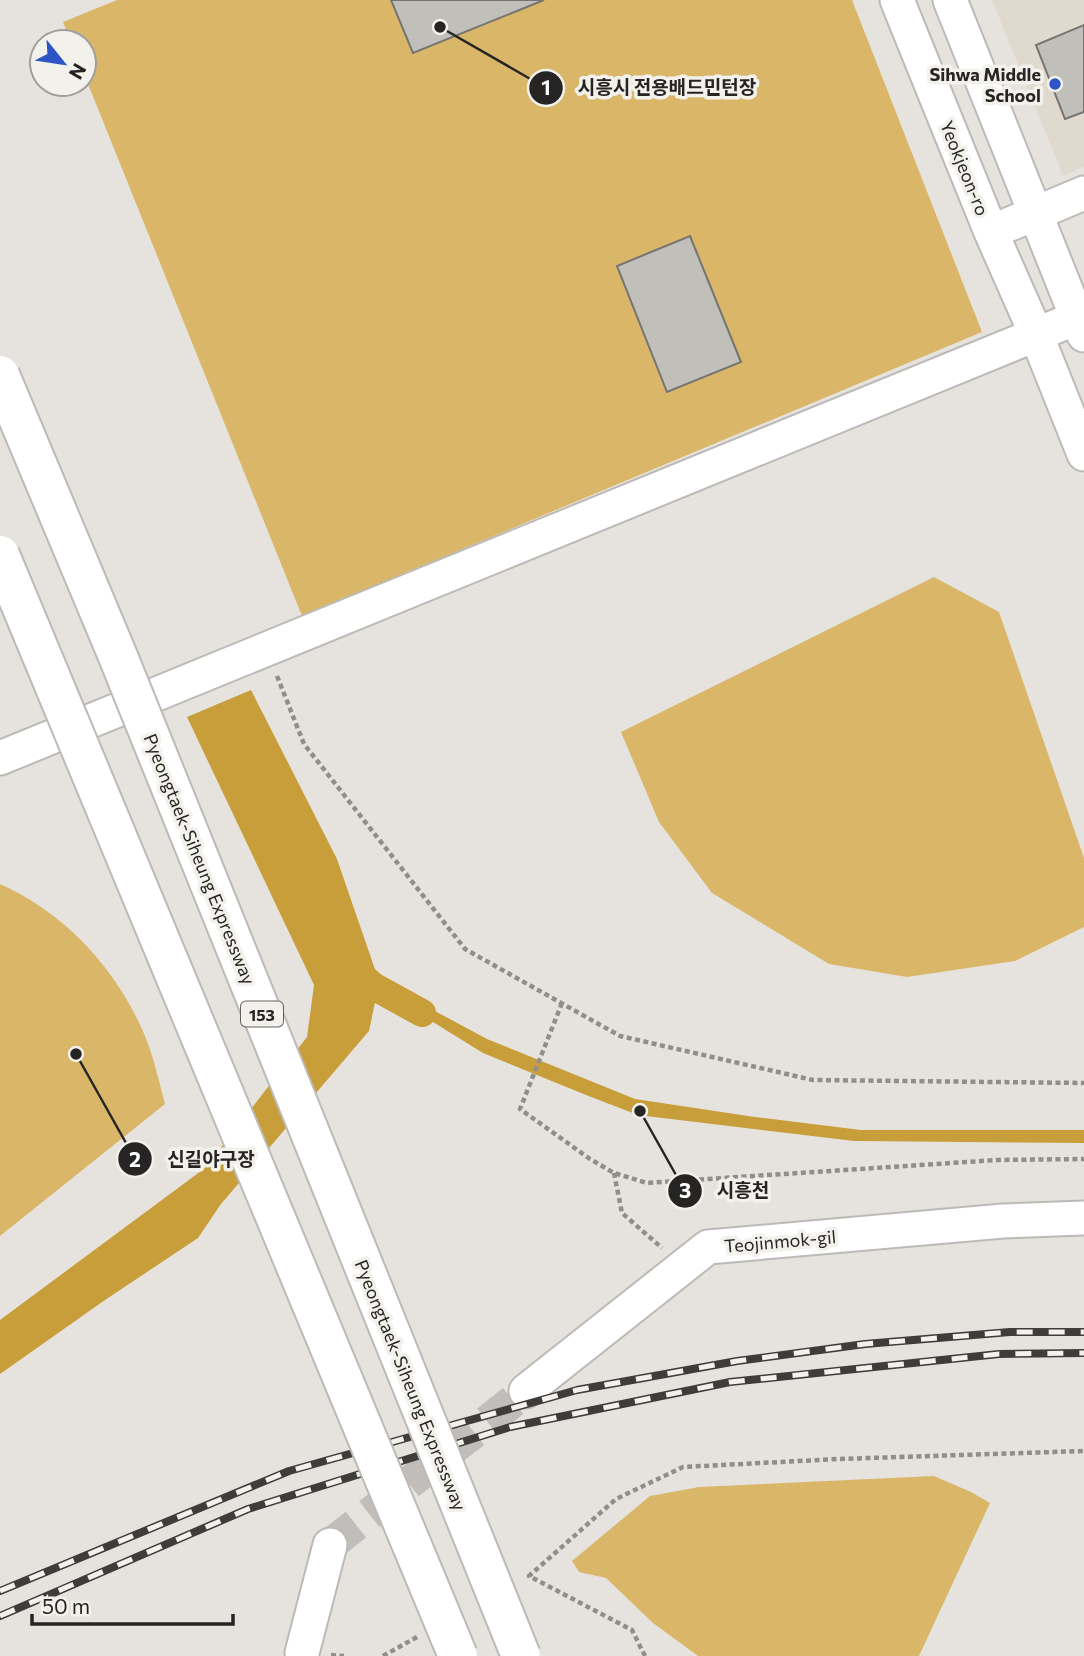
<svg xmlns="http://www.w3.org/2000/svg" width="1084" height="1656" font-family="Commissioner,'Noto Sans KR',sans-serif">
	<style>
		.built { fill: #e0dace }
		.green { fill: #dab669 }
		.water { fill: #c89e3a }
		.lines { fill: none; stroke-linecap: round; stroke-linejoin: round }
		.canal { stroke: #c89e3a; stroke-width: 28 }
		.building { fill: #c1bfba; stroke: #767470; stroke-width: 2 }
		.minor-tunnel { stroke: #c0bdba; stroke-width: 33; stroke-dasharray: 33 17; stroke-linecap: butt }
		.minor-casing { stroke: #bcbab6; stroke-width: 37 }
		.path { stroke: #908e8b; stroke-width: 4.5; stroke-dasharray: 5 3.5; stroke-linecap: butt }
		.minor { stroke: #fff; stroke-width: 33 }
		.rail-casing { stroke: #3e3d3b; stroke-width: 8 }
		.rail { stroke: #f3f1ec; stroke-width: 5; stroke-dasharray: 16; stroke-linecap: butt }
		.highway-bridge-casing { stroke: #bcbab6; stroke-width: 42; stroke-linecap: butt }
		.highway-bridge { stroke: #fff; stroke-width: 38 }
		.poi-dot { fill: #2d55c5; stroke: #f3f1ec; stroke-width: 2.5 }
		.labels { text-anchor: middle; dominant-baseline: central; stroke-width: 7; stroke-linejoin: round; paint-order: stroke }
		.shield { fill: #f3f1ec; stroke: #646260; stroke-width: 2 }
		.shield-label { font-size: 16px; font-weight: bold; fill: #262524 }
		.poi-label { font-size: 18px; font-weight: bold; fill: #262524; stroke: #f3f1ec; text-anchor: end }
		.street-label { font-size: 18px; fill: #262524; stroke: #f3f1ec }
		.leader { fill: none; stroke: #262524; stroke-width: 2.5 }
		.callout-dot { fill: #262524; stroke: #f3f1ec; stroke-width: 2.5 }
		.mark-label { font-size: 21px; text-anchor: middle; font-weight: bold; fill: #fff }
		.callout-label { font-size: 19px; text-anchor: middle; font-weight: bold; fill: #262524; stroke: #f3f1ec; stroke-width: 7; stroke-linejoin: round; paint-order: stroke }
	</style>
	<rect width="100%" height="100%" fill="#e6e3df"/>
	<path class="built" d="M992,0H1084V167L1063,176Z"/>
	<path class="green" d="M117,0H852L982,332L302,616L84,74V42H71L63,22Z
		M934,577L999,612L1084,858V927L1015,961L907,977L829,964L712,893L659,822L621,732Z
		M0,884C66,913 118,971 145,1036C154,1058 159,1081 165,1104L0,1236Z
		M934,1476L971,1492L990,1503L919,1656H698L653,1623L606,1578L579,1572L572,1561L650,1496L699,1487Z"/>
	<path class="water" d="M251,690L337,859L379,981L487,1039L635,1099L755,1117L861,1130H1084V1143L854,1141L638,1115L586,1095L483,1053L378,988L369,1031L221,1204L198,1238L105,1300L0,1374V1320L205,1168L307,1037L314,985L187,717Z"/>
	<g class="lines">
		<path class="canal" d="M348,964L373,986L422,1013"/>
	</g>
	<path class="building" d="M391,0H544L413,53Z
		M1084,25V112L1065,119L1036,45Z
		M690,236L741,362L667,392L617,266Z"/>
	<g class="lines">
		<path class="minor-tunnel" d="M330,1545L526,1391"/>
		<g class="minor-casing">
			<path id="minor" d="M897,0L991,232L1036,334L1084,454
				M950,0L1084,335
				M991,232L1084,193
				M0,758L1084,315
				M526,1391L708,1247L1003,1221L1084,1218
				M302,1653L330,1545"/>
		</g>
		<path class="path" d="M277,676L304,744L465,949L620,1036L813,1080L1084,1083
			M562,1003L520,1109L590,1159L614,1173L647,1183L997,1160L1084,1159
			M614,1173L622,1213L662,1248
			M331,1655L344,1656
			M383,1656L417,1637
			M645,1656L632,1630L529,1576L616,1499L683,1467L838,1459L1084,1451"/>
		<use href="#minor" class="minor"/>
		<g class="rail-casing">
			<path id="rail" d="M0,1591L289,1471L577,1390L737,1361L865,1344L1010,1332H1084
				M0,1616L248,1509L510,1427L730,1382L999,1354L1084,1353"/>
		</g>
		<use href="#rail" class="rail"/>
		<g class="highway-bridge-casing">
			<path id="highway-bridge" d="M0,375L117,654L521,1656
				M0,555L458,1656"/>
		</g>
		<use href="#highway-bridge" class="highway-bridge"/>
	</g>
	<circle class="poi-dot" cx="1055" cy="84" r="7"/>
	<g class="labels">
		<rect class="shield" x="241" y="1001.5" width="42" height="25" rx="5"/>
		<g class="shield-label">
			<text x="262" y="1014">153</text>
		</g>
		<g class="poi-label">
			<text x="1041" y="74">Sihwa Middle<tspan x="1041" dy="21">School</tspan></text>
		</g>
		<g class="street-label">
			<text transform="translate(965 168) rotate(68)">Yeokjeon-ro</text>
			<text transform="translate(200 859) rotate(68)">Pyeongtaek-Siheung Expressway</text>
			<text transform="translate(780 1241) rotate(-5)">Teojinmok-gil</text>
			<text transform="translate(411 1385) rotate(68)">Pyeongtaek-Siheung Expressway</text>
		</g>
	</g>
	<path class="leader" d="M440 27L546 88M76 1054L135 1159M640 1111L685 1191"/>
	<g class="callout-dot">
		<circle cx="440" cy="27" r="7"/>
		<circle cx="76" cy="1054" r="7"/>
		<circle cx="640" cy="1111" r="7"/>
		<circle cx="546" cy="88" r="18"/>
		<circle cx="135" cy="1159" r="18"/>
		<circle cx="685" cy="1191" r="18"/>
	</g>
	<g class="mark-label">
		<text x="546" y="95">1</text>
		<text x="135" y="1167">2</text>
		<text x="685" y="1198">3</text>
	</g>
	<g class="callout-label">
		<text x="667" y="94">시흥시 전용배드민턴장</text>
		<text x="211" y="1166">신길야구장</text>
		<text x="743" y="1197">시흥천</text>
	</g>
	<g transform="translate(63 63) rotate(120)"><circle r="33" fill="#f3f1ec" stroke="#a19f9c" stroke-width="2"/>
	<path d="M0-5L12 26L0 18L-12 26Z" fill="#2d55c5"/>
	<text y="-10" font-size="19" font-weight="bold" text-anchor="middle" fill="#262524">N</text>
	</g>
	<path d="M32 1614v10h201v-10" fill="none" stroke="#262524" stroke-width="3.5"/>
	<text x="42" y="1614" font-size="21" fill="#262524" stroke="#f3f1ec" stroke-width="5" paint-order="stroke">50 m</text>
</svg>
